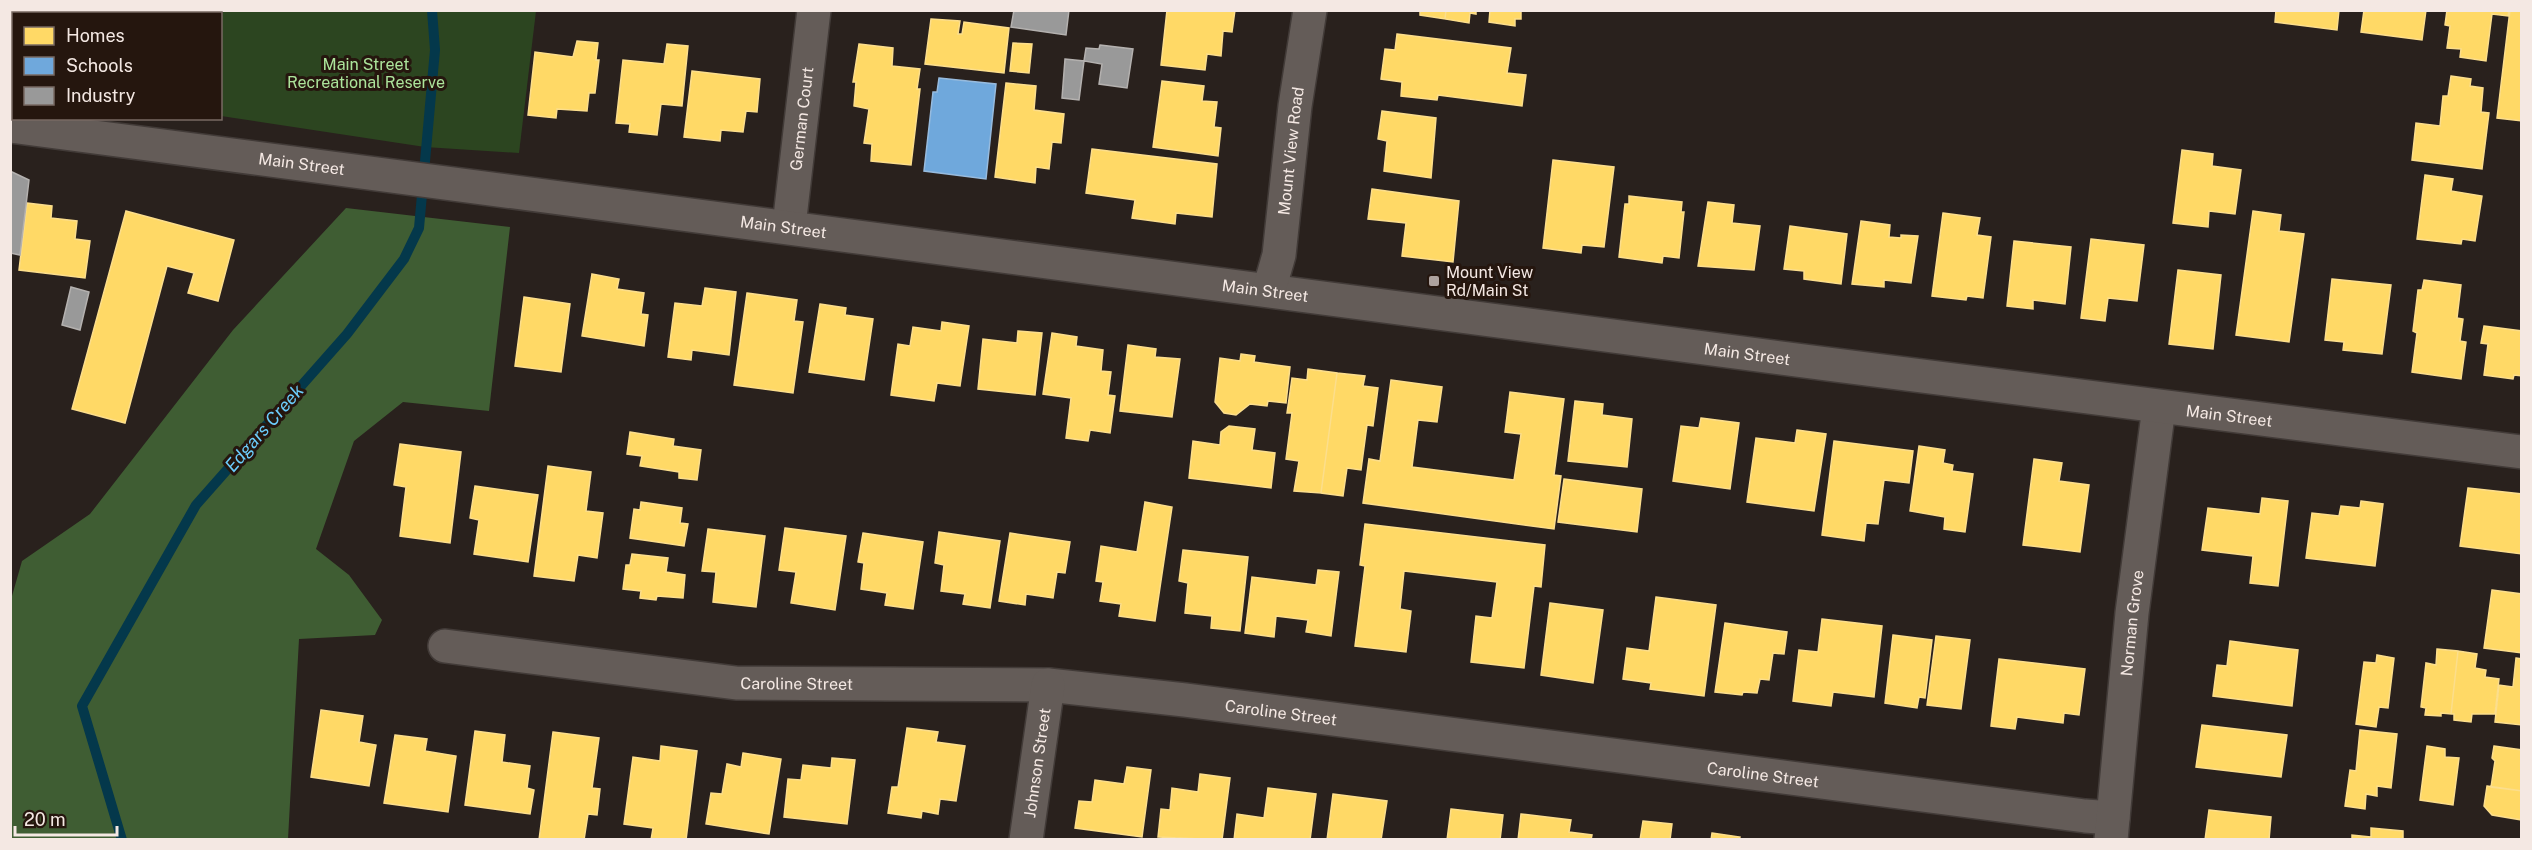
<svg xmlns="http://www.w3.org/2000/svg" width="2532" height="850" font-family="'Public Sans',sans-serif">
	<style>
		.built { fill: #38241a }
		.green { fill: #2c4520 }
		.forest { fill: #3f5d33 }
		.homes { fill: #ffd966; stroke: #fcde8c; stroke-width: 1.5 }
		.schools { fill: #6fa8dc; stroke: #97bbde; stroke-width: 1.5 }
		.industry { fill: #999; stroke: #b4b1af; stroke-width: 1.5 }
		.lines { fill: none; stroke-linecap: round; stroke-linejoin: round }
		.stream { stroke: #04384b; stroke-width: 10 }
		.street-casing { stroke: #423b38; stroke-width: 36 }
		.secondary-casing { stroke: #423b38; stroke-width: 36 }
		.street { stroke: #645c58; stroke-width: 33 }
		.secondary { stroke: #645c58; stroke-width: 33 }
		.poi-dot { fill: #ada29e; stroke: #25160e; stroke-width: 2 }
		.labels { text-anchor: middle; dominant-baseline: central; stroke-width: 6; stroke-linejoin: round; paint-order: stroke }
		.park-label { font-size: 16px; fill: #ace49b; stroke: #25160e }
		.street-label { font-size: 16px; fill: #f4e8e3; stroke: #25160e }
		.poi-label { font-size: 16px; fill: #f4e8e3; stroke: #25160e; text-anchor: start }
		.water-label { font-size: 18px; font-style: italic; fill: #6ccdfc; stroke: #25160e }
	</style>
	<rect width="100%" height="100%" fill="#29211d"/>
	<path class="built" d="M11,10H198V14H14L13,86H10Z"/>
	<path class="green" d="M224,10L536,11L519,153L425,147L221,116L220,22Z"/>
	<path class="forest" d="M346,208L510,227L489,411L403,402L354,441L316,549L349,575L382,620L375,635L299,639L288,839H11L10,603L22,561L90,514L233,330Z"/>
	<path class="homes" d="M1167,10H1235L1232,32L1223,31L1221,56L1207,54L1205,70L1161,65Z
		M1420,10H1446L1445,19L1420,15Z
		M1446,10H1476V14L1470,13L1469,23L1445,19Z
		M1490,10H1521V19H1515V26L1489,22Z
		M2276,10H2339L2337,30L2275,22Z
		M2364,10H2426L2422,40L2361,32Z
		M2447,10H2509L2508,16L2492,14L2486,61L2460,57L2461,49L2447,48L2450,26L2445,25Z
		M2510,10H2522V121L2497,118Z
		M931,19L960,21L958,34H962L964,22L1009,28L1004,73L925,64Z
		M1397,34L1511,48L1507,73L1526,75L1522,106L1438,95L1437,100L1401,96L1402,82L1381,79L1385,49L1395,50Z
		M577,41L598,43L596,60H599L595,93H589L587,111L557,109L556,118L528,115L535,52L573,57Z
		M1013,43L1032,44L1029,73L1010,71Z
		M667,44L688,46L682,106L661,104L657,135L629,132L630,124L616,123L623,60L664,64Z
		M859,44L893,48L892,66L920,69L917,89H920L911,165L871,161L872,144L864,143L869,109L854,106L856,82H853Z
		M692,71L760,79L757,112L746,111L743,132L721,130L720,141L684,137Z
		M2451,76L2471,79L2470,86L2483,88L2481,112L2489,113L2482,169L2412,160L2416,123L2440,126L2443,96H2448Z
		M1162,81L1204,86L1202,101L1217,102L1214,127L1221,128L1218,156L1153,147Z
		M1006,83L1036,86L1034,110L1064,114L1061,143L1052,142L1049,169L1036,167L1035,183L995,177Z
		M1382,111L1436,118L1431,178L1384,171L1387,141L1378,139Z
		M1092,149L1217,164L1212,217L1176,213L1175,224L1132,218L1135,200L1086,193Z
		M2182,150L2213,154L2212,166L2241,170L2235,214L2209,211L2208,227L2173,223Z
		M1553,160L1614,167L1604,247L1582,245L1581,253L1543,248Z
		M2425,175L2453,179L2451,191L2482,196L2475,241L2462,239L2461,244L2417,239Z
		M1372,189L1459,201L1453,262L1402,256L1406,223L1368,219Z
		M1629,196L1682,202L1681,212H1684L1679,258L1663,256L1662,263L1619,257L1625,204H1629Z
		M1708,202L1734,205L1732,223L1760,226L1754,270L1698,266Z
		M27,203L52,206L51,218L77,221L75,239L90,241L85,278L19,270Z
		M126,211L234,240L218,301L188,293L194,273L167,266L125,423L72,409Z
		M2253,211L2281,215L2279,231L2304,234L2289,342L2236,335Z
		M1943,213L1980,218L1977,235L1991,237L1983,298L1967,296L1966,300L1932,296Z
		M1861,221L1890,225L1889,237L1901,238V235L1918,236L1911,283L1884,280V287L1852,284Z
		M1790,226L1847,234L1841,284L1804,279V271L1784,269Z
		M2091,239L2144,245L2137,301L2108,298L2105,321L2081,318Z
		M2014,241L2071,247L2065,304L2033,300V309L2007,306Z
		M2178,270L2221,275L2213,349L2169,344Z
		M592,274L619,279L617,289L644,293L641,314L648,315L644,346L582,336Z
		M2332,279L2391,285L2382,354L2343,350L2344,342L2325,340Z
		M2424,280L2461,285L2457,318L2463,319L2460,341L2466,342L2461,379L2412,372L2417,333L2413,331L2418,290H2422Z
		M705,288L736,292L729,355L692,350L691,360L668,357L675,303L702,306Z
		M747,293L797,300L794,321L803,322L793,393L734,385Z
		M524,297L570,304L561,372L515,366Z
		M820,304L846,308L845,315L873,319L864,380L809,372Z
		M942,322L969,326L960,386L937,383L934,401L891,395L898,344L910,346L913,327L941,331Z
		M2484,326L2522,331V376L2514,375L2513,379L2484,375L2488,344L2481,343Z
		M1018,331L1042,333L1035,395L978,389L983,339L1017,343Z
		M1052,333L1077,337L1076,346L1103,350L1101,371L1111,372L1108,395L1115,396L1110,433L1090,430L1088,441L1066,438L1071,398L1043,394Z
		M1128,345L1156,349L1155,357L1180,359L1172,417L1120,411Z
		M1241,354L1255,356L1254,362L1290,367L1286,403L1268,401L1267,406L1250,404L1236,415L1224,413L1215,402L1220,358L1240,361Z
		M1308,369L1337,373L1321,493L1294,491L1299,461L1286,459L1292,413H1287L1292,378L1307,380Z
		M1337,373L1365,376L1363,386L1378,388L1373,426L1367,425L1361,470L1347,468L1343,496L1321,493Z
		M1391,380L1442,387L1437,422L1418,420L1412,467L1514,480L1521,434L1505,432L1510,392L1564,399L1554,475L1561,476L1554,529L1363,503L1369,459L1380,461Z
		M1575,401L1603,404L1602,415L1632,419L1627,467L1568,461Z
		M1701,418L1739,423L1730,489L1673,481L1681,426L1699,428Z
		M1229,426L1255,429L1252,450L1275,453L1271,488L1189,478L1193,441L1220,445L1221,432Z
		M1797,430L1826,434L1814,511L1747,502L1756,438L1795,443Z
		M630,432L674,439L673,446L701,450L697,480L679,478V472L640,466L642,456L627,454Z
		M1834,441L1913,451L1909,483L1884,480L1878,524L1866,523L1864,541L1822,535Z
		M400,444L461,452L450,543L400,536L406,487L394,485Z
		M1919,446L1945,450L1943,463L1953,465L1952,471L1973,474L1965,532L1944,529L1945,517L1910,511Z
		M2034,459L2062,463L2059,481L2089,485L2080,552L2023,545Z
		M548,466L591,472L586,511L603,513L597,558L578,555L574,581L534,576Z
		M1564,479L1642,489L1637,532L1558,522Z
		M475,486L538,495L528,562L474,554L479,520L470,518Z
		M2468,488L2522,494V554L2460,546Z
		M2262,498L2288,501L2278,586L2250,583L2253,556L2202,550L2208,508L2260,514Z
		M2361,501L2383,504L2375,566L2306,558L2312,513L2339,516L2341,506L2360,508Z
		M641,502L682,508L680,523L688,524L684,546L630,538L634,509L640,510Z
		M1145,502L1172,507L1155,621L1119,616L1121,604L1100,601L1103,582L1096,581L1101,546L1137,552Z
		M1365,524L1545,545L1541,587L1534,586L1524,668L1471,662L1476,616L1492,618L1497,582L1404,571L1400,609L1411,611L1406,652L1355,646L1365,566L1360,565Z
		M785,528L846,536L835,610L791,603L796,572L779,570Z
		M708,529L765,536L756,607L713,602L716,572L702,571Z
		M939,532L1000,541L990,608L963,604L965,594L941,591L944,565L935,563Z
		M863,533L923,542L913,609L885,605L887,593L861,589L864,563L858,562Z
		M1010,533L1070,542L1065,573L1057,572L1053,598L1026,594L1025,605L999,601Z
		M1183,550L1248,557L1240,631L1211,628L1212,616L1185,613L1188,583L1179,581Z
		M632,554L668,558L666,572L685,575L683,598L657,596L656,600L640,598L641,591L623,589L626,565H630Z
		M1318,570L1339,572L1331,636L1306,632L1308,620L1276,616L1274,637L1245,633L1252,577L1316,585Z
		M2492,590L2522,594V653L2484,648Z
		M1656,597L1716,605L1704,696L1650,689L1651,683L1623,679L1627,648L1649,651Z
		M1550,603L1603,610L1593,683L1541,675Z
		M1822,619L1882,626L1874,697L1833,692L1831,706L1793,701L1799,650L1818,652Z
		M1725,623L1787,632L1784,654L1773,653L1769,680L1760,679L1757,693L1743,692L1742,695L1715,692Z
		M1893,635L1932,640L1925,698L1919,697L1917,708L1885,703Z
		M1936,636L1970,640L1961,709L1927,705Z
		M2230,641L2298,650L2292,706L2213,696L2217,665L2227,666Z
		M2437,649L2458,651L2451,714L2441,713V716L2425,715L2426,708L2421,707L2426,663L2436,665Z
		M2458,651L2477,654L2475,668L2486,670L2485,677L2499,679L2495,714H2472L2471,722L2454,720V714H2451Z
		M2377,655L2394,658L2388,708L2379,707L2376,727L2356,724L2364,662L2376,663Z
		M2516,658L2522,659V725L2495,722L2499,685L2513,687Z
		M1999,659L2085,669L2079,715L2064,713L2063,723L2017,717L2015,729L1991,726Z
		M321,710L363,716L359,742L376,745L369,786L311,777Z
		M2202,725L2287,735L2281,777L2196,767Z
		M907,728L938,732L936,742L965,746L956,801L940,799L938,814L922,811L921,818L888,813L892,787H898Z
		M2360,730L2397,734L2391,788L2377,786V796L2366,794L2365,809L2345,806L2350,770L2356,771Z
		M475,731L505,735L502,762L530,766L527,788L534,790L530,814L465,805Z
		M553,732L599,738L592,788L600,789L597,815L588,814L584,840H539Z
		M395,735L427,739L425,751L456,756L448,812L384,803Z
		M661,746L697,751L686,840H651L653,828L624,824L633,757L660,761Z
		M2427,746L2445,749V757L2459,758L2453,805L2420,800Z
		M2494,746L2522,750V791L2491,787L2495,761L2492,758Z
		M743,753L781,759L769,834L706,824L711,793L722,794L727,764L741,767Z
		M832,758L855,760L847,824L784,817L788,779L801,780L803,765L831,768Z
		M1127,767L1151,770L1142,837L1075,828L1079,801L1092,802L1095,780L1124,784Z
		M1200,774L1230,778L1222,840L1158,837L1161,809L1170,810L1172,788L1198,792Z
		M2487,786L2522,791V820L2492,815L2484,806Z
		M1268,788L1316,794L1310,840H1234L1237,814L1264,818Z
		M1333,794L1387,801L1381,840H1327Z
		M1451,809L1503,815L1500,840H1447Z
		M2209,810L2271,817L2269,840H2205Z
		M1521,814L1571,820L1569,832L1592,835L1591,840H1518Z
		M1643,821L1672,824L1670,840H1640Z
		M2371,828L2403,831V840H2352V835L2371,837Z
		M1712,833L1740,837L1739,840H1711Z"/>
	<path class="schools" d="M939,78L996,84L986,179L924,171L933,92H937Z"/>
	<path class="industry" d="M1014,10H1069L1066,35L1011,27Z
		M1100,45L1133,49L1127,88L1099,84L1102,64L1084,61L1086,48L1099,49Z
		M1065,59L1084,61L1079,100L1062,98Z
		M10,171L29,180L20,255L10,253Z
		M71,287L89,292L80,330L62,325Z"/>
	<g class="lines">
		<path class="stream" d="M122,840L82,706L196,505L347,334L404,259L419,228L435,50L432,10"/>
		<g class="street-casing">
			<g id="street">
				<path id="s1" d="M789,226L814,10"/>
				<path id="s2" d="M445,646L736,683L1048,685L1185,700L2085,816L2113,818"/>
				<path id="s3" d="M1026,840L1048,685"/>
				<path id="s4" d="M2111,840L2132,613L2159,407"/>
			</g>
		</g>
		<g class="secondary-casing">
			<g id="secondary">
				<path id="s5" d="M10,126C848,233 1684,349 2522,452"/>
				<path id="s6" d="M1269,290L1279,255L1295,106L1310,10"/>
			</g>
		</g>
		<use href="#street" class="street"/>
		<use href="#secondary" class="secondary"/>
	</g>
	<rect class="poi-dot" x="1428" y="275" width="12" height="12" rx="3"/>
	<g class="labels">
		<g class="park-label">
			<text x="366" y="64">Main Street<tspan x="366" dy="18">Recreational Reserve</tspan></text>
		</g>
		<g class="street-label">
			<text stroke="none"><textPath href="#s1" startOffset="108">German Court</textPath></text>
			<text stroke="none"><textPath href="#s6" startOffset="141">Mount View Road</textPath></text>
			<text stroke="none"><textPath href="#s5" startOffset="294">Main Street</textPath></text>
			<text stroke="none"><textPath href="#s5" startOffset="780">Main Street</textPath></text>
			<text stroke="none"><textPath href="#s5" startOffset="1266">Main Street</textPath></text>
			<text stroke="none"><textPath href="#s5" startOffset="1752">Main Street</textPath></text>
			<text stroke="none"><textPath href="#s5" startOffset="2238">Main Street</textPath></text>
			<text stroke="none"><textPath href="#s4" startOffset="218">Norman Grove</textPath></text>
			<text stroke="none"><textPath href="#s2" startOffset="354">Caroline Street</textPath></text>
			<text stroke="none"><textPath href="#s2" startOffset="840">Caroline Street</textPath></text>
			<text stroke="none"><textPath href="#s3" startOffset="78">Johnson Street</textPath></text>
			<text stroke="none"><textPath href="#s2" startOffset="1326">Caroline Street</textPath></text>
		</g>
		<g class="poi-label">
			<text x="1446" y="272">Mount View<tspan x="1446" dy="18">Rd/Main St</tspan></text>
		</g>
		<g class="water-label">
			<text transform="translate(264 428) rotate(-49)">Edgars Creek</text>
		</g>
	</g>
	<rect width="2532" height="850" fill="none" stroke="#f4e8e3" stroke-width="24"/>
	<rect x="12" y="12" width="210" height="108" fill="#25160e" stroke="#786a63" stroke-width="1.5"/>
	<rect x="24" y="27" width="30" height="18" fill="#ffd966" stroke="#786a63" stroke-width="1.5"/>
	<text x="66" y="42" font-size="18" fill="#f4e8e3">Homes</text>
	<rect x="24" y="57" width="30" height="18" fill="#6fa8dc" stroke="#786a63" stroke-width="1.5"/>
	<text x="66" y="72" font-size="18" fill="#f4e8e3">Schools</text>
	<rect x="24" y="87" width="30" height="18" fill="#999999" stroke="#786a63" stroke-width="1.5"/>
	<text x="66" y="102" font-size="18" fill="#f4e8e3">Industry</text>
	<path d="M15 826v9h102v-9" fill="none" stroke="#f4e8e3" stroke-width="3"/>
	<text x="24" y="826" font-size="18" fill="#f4e8e3" stroke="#25160e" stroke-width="4.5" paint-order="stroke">20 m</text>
</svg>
